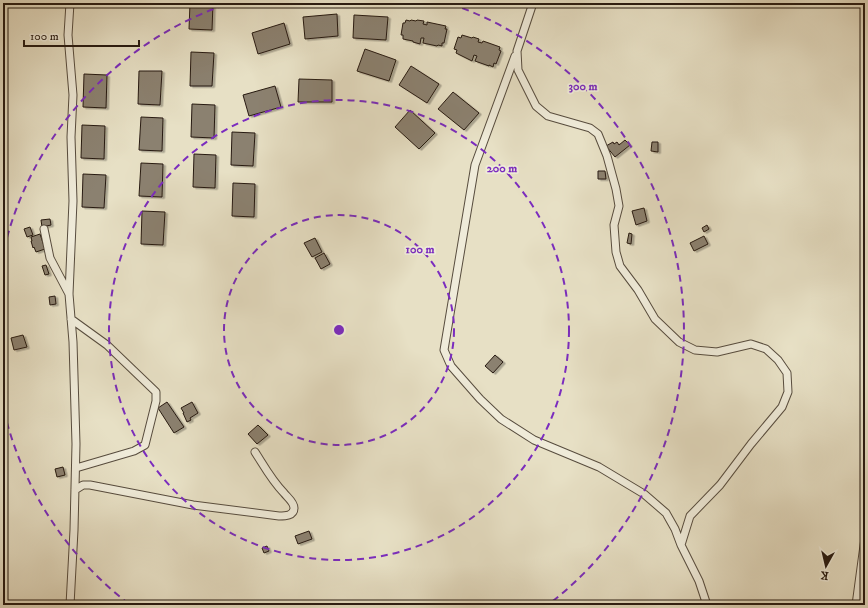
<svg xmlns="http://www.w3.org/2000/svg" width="868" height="608" font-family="'IM FELL DW Pica',serif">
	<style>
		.building { fill: #8b816f; stroke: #271a11; filter: url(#shadow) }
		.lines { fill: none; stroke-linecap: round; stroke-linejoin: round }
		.minor-casing { stroke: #574c3e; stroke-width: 9 }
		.minor { stroke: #efebd9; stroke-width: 7 }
		.ring { fill: none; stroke: #7b2cbf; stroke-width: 2; stroke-dasharray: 7 5 }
		.centre { fill: #7b2cbf; stroke: #efebd9; stroke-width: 2 }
		.ring-label { font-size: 12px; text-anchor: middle; font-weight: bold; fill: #7b2cbf; stroke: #efebd9; stroke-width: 3.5; stroke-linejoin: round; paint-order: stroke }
	</style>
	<defs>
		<filter id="shadow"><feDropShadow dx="2.5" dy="1.5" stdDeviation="0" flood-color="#0004"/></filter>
	</defs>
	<rect width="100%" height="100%" fill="#e7e0c5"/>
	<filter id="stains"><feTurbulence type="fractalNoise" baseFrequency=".005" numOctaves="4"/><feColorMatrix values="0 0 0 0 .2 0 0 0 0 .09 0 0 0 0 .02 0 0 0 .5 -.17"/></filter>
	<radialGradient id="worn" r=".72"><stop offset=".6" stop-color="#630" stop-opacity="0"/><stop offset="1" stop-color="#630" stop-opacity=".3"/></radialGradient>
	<path class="building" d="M190,3H213L212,30L189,29Z
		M337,14L338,36L305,39L303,17Z
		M354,15L388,17L386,40L353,38Z
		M406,20L410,21L411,20L416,21L417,20L424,21L423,24L427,25V22L446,26L445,29H447L444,43H442V46L438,45L437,46L423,43L424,38H421L420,44L413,42V41L403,39V35H401L403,23H405Z
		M284,23L290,44L258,54L252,33Z
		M462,35L472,38L473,37L479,39L478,42L482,43L483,41L500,47L499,50L501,51L496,64L494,63L493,67L489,65V66L475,61L477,56L474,55L472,61L456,53L457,50L454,49L458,37L461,38Z
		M365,49L396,60L389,81L357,71Z
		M191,52L214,53L212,86H190Z
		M411,66L439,84L427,103L399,85Z
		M139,71H162L160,105L138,104Z
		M84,74L107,75L106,108L83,107Z
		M299,79L332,80V102H298Z
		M275,86L281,107L249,116L243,95Z
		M453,92L479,113L464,130L438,109Z
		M192,104L215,105L214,138L191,137Z
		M410,110L435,133L419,149L395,127Z
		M141,117L163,118L162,151L139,150Z
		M82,125L105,126L104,159L81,158Z
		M232,132L255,133L253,166L231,165Z
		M625,140L630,145L615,157L606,146L613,142L614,144L617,142L619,145Z
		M652,142H658V152L651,151Z
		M194,154L216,155L215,188L193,187Z
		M141,163L163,164L162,197L139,196Z
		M598,171H605L606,179H598Z
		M83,174L106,175L104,208L82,207Z
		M233,183L255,184L254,217L232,216Z
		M644,208L647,221L636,225L632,211Z
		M142,211L165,212L163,245L141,244Z
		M50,219L51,225L42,227L41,220Z
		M707,225L709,229L704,232L702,228Z
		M30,227L33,235L27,237L24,229Z
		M629,233L632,234L631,244L627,243Z
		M40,234L45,249L36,252L34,247L33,248L31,241H32L31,237Z
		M704,236L708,244L694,251L690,243Z
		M315,238L322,252L312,257L304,243Z
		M324,253L330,264L321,269L315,258Z
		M46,265L49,274L45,275L42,266Z
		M55,296L56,304L50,305L49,297Z
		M23,335L27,347L14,350L11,338Z
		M495,355L503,362L493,373L485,366Z
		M167,402L184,427L174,433L158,408Z
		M192,402L198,413L190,418L191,420L187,422L183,413H184L181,408Z
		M258,425L268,435L257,444L248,434Z
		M63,467L65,475L57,477L55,469Z
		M309,531L312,539L298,544L295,536Z
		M267,546L269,551L264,553L262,548Z"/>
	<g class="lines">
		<g class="minor-casing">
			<path id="minor" d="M70,3L68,35L73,95L71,137L73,201L69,294L73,342L76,444L74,530L70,605
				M533,3L517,51L518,70L536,106L548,116L590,128L598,134L607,156L616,189L619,206L614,225L616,252L620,266L638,290L655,319L679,342L695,350L717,352L751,344L766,349L778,360L787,373L788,392L782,407L751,444L720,485L690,516L681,545L699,581L707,605
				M515,56L475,165L444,350L451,366L480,399L501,419L534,440L599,467L644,494L666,513L675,529L681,545
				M44,229L50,258L69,294
				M71,319L107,345L156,392V401L145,445L134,451L76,468
				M75,490L83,485H90L193,505L279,516C285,516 294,516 294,508C294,502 287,497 284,493C272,481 264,466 255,452
				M856,605L865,538"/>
		</g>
		<use href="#minor" class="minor"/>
	</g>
	<g class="ring">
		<circle cx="339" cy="330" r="115"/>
		<circle cx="339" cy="330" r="230"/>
		<path d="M129 604A345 345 0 0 1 4 411M4 249A345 345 0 0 1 227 4M451 4A345 345 0 0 1 549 604"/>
	</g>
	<circle cx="339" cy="330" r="6" class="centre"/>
	<g class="ring-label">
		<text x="583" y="90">300 m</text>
		<text x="502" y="172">200 m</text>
		<text x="420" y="253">100 m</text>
	</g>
	<rect width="868" height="608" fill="none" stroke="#e7e0c5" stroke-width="16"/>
	<rect x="4" y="4" width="860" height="600" fill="none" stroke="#271a11" stroke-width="2"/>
	<rect x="8" y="8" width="852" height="592" fill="none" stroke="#271a11"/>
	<g transform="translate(826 566) rotate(188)" stroke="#efebd9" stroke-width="3" paint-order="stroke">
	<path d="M0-3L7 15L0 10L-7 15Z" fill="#271a11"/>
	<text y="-6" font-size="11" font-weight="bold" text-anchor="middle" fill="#271a11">K</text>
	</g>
	<path d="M24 40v6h115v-6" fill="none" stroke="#271a11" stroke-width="2"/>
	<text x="30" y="40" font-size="12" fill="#271a11" stroke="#efebd9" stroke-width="3" paint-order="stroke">100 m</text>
	<rect width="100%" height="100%" filter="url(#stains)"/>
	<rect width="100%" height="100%" fill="url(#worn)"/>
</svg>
